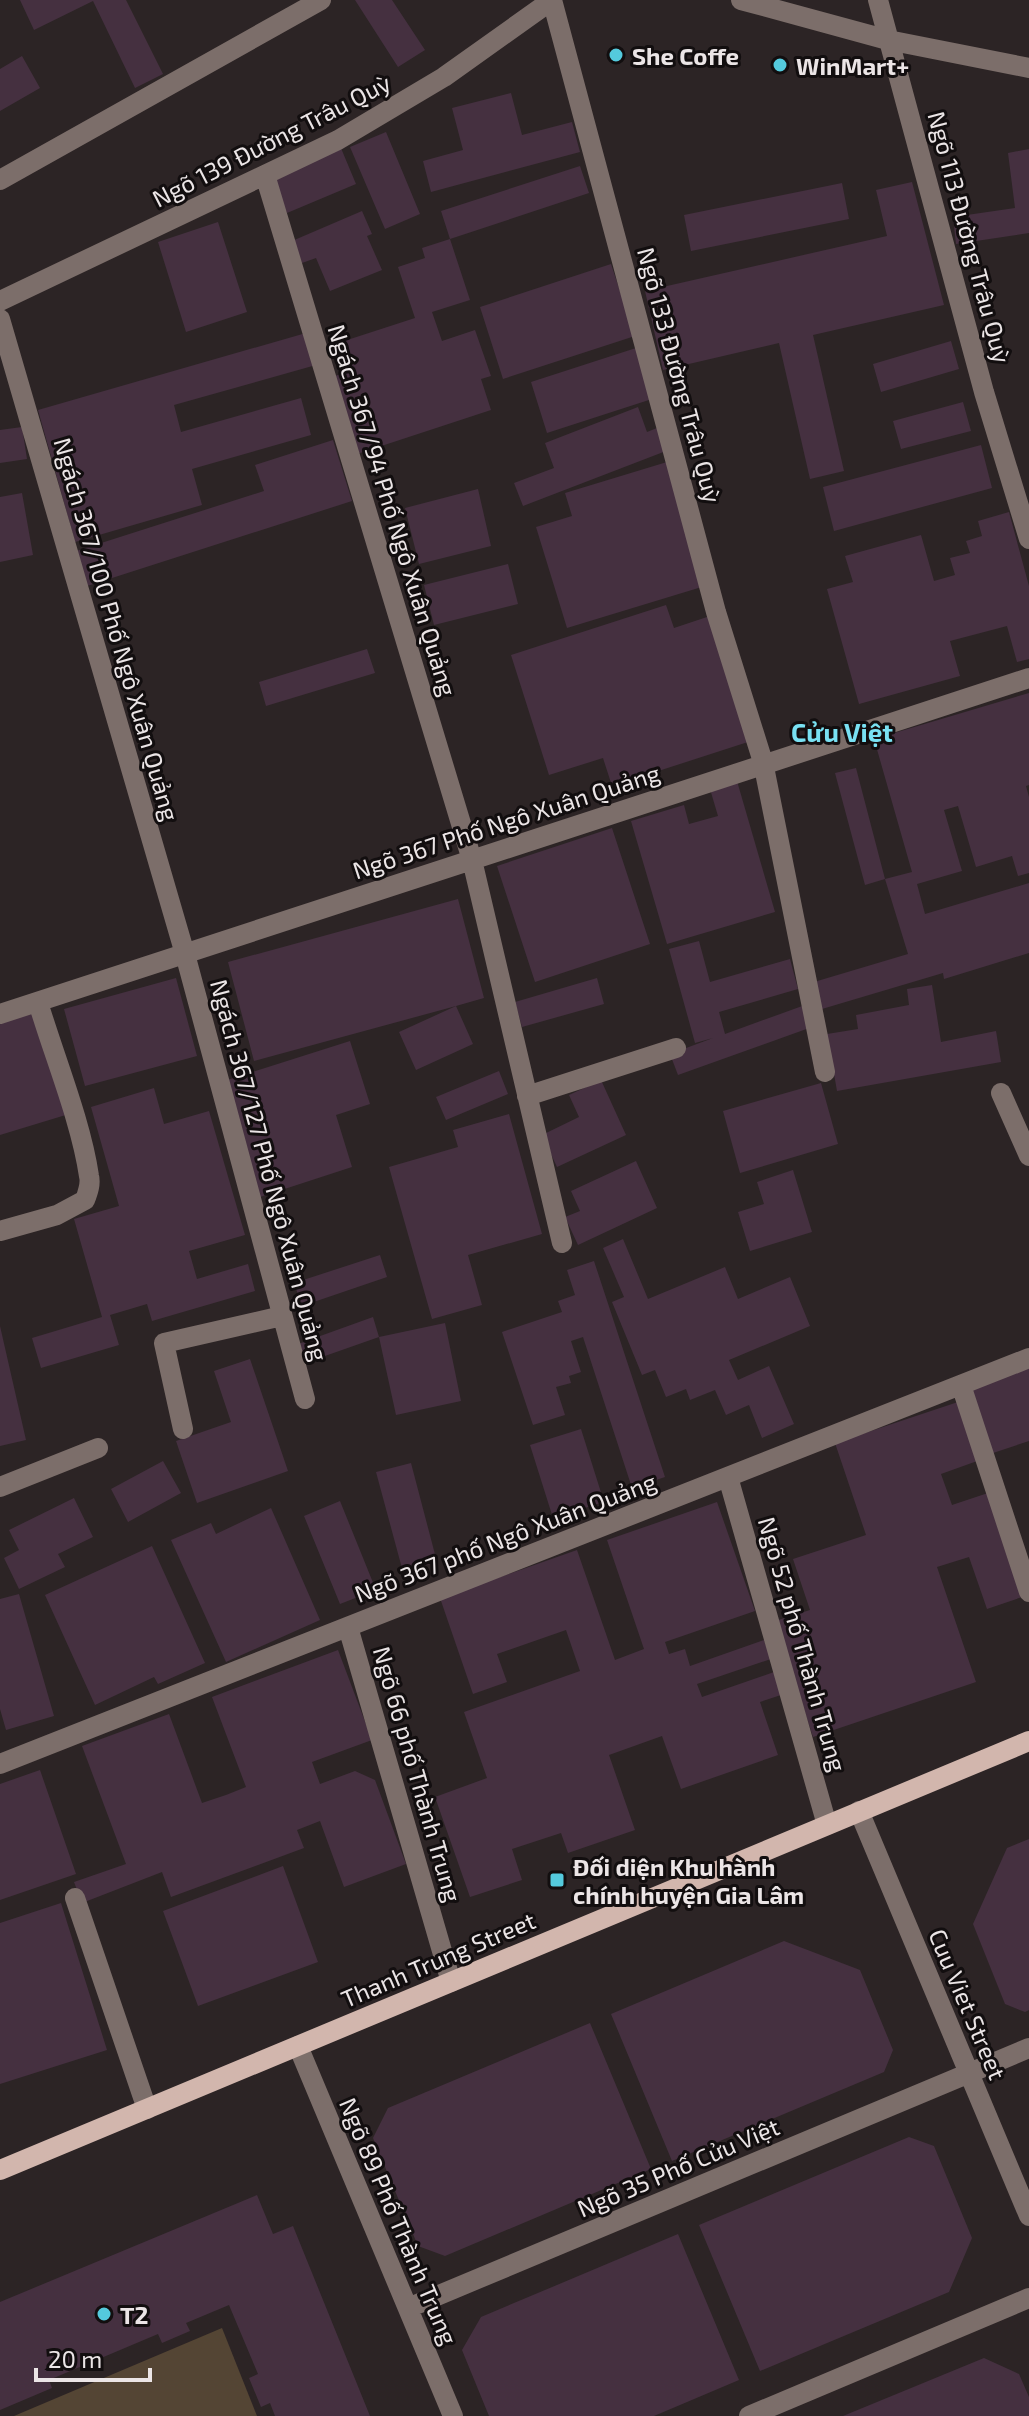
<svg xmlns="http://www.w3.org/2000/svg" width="1029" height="2416" font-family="'Exo 2',sans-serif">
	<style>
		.green { fill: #544534 }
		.building { fill: #453040 }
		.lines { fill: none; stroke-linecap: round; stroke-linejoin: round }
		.minor { stroke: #7c6e6a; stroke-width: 20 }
		.major { stroke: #d2b6ad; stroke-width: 20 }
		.poi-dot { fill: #54cadd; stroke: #120e0f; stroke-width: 3 }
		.labels { text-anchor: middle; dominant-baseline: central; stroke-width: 6; stroke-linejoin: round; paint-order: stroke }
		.poi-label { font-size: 24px; font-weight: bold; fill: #ebe5e6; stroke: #120e0f; text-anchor: start }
		.street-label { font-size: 24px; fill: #ebe5e6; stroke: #120e0f }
		.neighbourhood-label { font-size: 26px; font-weight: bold; fill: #79e1f3; stroke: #120e0f }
	</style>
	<rect width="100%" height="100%" fill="#2c2425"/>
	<path class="green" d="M222,2328L257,2416H14Z"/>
	<path class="building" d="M20,0H126L163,74L135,88L93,1L34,30Z
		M355,0H392L425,50L398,67Z
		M22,56L40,88L0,111V69Z
		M511,93L522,135L572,122L580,152L431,192L423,161L463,150L452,108Z
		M386,132L420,214L385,229L350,147Z
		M338,141L356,184L287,213L269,171Z
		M1029,149V233L956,244L953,217L1015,208L1008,153Z
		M580,166L589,193L450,239L470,300L432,312L442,341L475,330L491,376L481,379L491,410L357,454L331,377L348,372L338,343L415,318L398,267L425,258L422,248L450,239L441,211Z
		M912,182L944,305L813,335L844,471L810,479L779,343L663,370L645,291L887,236L876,190Z
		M842,183L849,219L691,251L684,215Z
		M362,211L372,234L367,236L382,270L330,291L316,258L302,263L292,241Z
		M218,222L247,312L186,332L158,242Z
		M611,264L635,336L503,379L480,307Z
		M306,333L316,365L174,405L181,432L301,398L311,435L192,469L202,505L75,542L38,410Z
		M951,341L959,369L881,392L873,364Z
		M636,348L652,399L547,433L531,382Z
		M963,402L971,431L901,449L893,421Z
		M638,407L647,432L657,428L666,451L523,506L514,483L554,468L545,443Z
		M22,427L27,459L0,463V430Z
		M333,440L352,501L84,587L73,552L264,491L255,465Z
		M981,445L992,488L834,531L823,487Z
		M667,462L705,586L567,628L536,527L572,516L565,493Z
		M478,489L491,546L419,564L405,508Z
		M22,493L33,555L0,562V497Z
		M1009,512L1029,586V659L1017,662L1007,626L950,641L960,676L859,704L827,589L853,582L845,556L921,535L934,581L955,575L950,558L970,553L966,541L982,536L978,521Z
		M508,564L518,604L434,625L424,585Z
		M666,605L674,628L710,616L751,741L612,786L603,758L549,775L511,655Z
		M367,649L375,673L266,706L259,682Z
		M1029,693V785L1026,786L1029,797V873L1018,876L1012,856L976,867L958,806L944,810L962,871L917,884L925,914L1029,883V953L944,979L943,973L822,1009L814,982L908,954L885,879L912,872L874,739Z
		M856,768L885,879L865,885L835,773Z
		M737,781L775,912L667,944L631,821L684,805L689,824L718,816L710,789Z
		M612,828L650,944L535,982L497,866Z
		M458,899L484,998L456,1006L473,1044L416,1070L399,1032L456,1006L254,1061L228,962Z
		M699,941L710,982L790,959L798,989L719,1012L725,1034L805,1005L812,1027L678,1075L670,1054L713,1038L695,1043L669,949Z
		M176,978L197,1056L85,1086L64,1009Z
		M597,978L604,1004L522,1027L515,1002Z
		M932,985L941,1042L996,1031L1001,1062L837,1091L827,1034L858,1029L856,1015L909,1005L907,989Z
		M38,1011L69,1114L0,1135V1022Z
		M350,1041L370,1104L336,1115L352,1167L260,1197L224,1081Z
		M499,1071L508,1094L446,1120L436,1097Z
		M601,1080L626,1135L557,1167L542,1135L579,1117L569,1095Z
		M821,1083L838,1144L740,1173L723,1111Z
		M154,1088L164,1124L209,1111L245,1235L189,1251L197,1279L248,1264L255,1291L152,1321L147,1304L110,1315L119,1345L41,1368L32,1338L102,1317L74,1219L119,1206L91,1107Z
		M509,1114L542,1234L468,1255L482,1305L432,1319L389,1167L458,1147L453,1130Z
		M636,1161L657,1208L578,1245L565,1217L580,1211L571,1191Z
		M793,1170L812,1232L750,1251L738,1212L764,1204L757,1182Z
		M623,1239L648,1299L725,1267L738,1299L790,1277L810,1326L729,1360L738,1380L769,1366L794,1424L762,1438L749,1405L726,1415L715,1390L690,1400L686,1389L666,1397L655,1370L642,1375L612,1302L624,1297L603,1248Z
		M380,1255L387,1277L302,1306L294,1283Z
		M594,1261L665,1477L632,1488L583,1337L571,1341L581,1372L569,1376L571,1383L556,1387L565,1415L533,1425L502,1332L562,1312L558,1301L575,1295L567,1270Z
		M373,1317L379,1337L305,1363L298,1344Z
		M445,1323L461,1401L396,1415L379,1337Z
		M0,1326L26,1440L0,1446Z
		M250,1359L288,1471L197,1503L176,1441L231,1422L214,1371Z
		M1029,1366V1441L990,1454L967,1387Z
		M961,1401L980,1460L941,1474L952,1505L991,1492L1025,1596L987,1609L969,1557L937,1567L976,1682L813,1737L775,1621L810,1610L793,1559L866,1535L835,1443Z
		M581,1429L604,1502L553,1518L530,1445Z
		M163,1461L181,1493L128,1522L111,1489Z
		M411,1463L437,1562L403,1572L376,1472Z
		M74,1498L93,1537L58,1554L65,1567L19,1589L4,1558L19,1550L9,1530Z
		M340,1501L376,1590L340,1604L304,1516Z
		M717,1502L755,1611L665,1642L669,1654L685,1649L690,1666L764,1640L771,1659L697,1684L702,1697L774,1672L781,1695L760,1702L778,1755L681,1789L662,1736L609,1755L635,1830L568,1853L561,1833L512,1849L522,1880L470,1897L435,1797L487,1778L464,1712L580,1671L566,1630L497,1654L507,1682L473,1694L440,1598L577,1550L615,1660L644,1649L607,1540Z
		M271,1508L320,1620L226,1662L171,1540L211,1523L216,1534Z
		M152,1546L205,1663L158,1684L154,1677L95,1705L45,1595Z
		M19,1594L54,1716L6,1730L0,1709V1599Z
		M338,1650L372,1740L312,1762L320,1784L355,1771L375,1780L406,1864L344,1887L320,1821L297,1830L304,1848L171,1897L162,1872L82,1903L74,1882L126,1864L82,1746L169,1714L202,1803L226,1795L246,1787L212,1697Z
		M40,1770L76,1874L0,1900V1784Z
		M1029,1839V2010L1025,2012L1005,2004L973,1924L1007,1848Z
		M283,1866L318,1962L198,2006L163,1911Z
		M61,1903L107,2050L0,2084V1923Z
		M784,1941L860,1970L893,2050L884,2072L672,2161L611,2014Z
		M590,2023L651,2169L445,2256L418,2246L373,2138L388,2108Z
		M909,2137L934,2146L972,2238L949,2292L760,2371L699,2225Z
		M257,2195L273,2234L293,2226L370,2416H275L270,2403L261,2407L249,2378L258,2374L229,2305L186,2323L190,2331L162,2343L158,2334L49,2380L52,2388L0,2410V2302Z
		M678,2234L739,2380L654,2416H489L462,2350L481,2317Z
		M984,2358L1019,2374L1029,2397V2416H843Z"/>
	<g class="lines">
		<path class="minor" d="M552,0L716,612L763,762L825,1072
			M741,0L888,40L1029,68
			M878,0L984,392L1029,539
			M265,175L472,860L562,1243
			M0,180L321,0
			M0,301L338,140L444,77L552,0
			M0,319L185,954L305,1399
			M0,1014L1029,678
			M1001,1093L1029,1156
			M527,1096L676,1048
			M0,1231L57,1215L85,1200C88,1192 91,1184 89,1176C81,1121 54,1056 38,1002
			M961,1385L1029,1592
			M183,1429L164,1343L282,1316
			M728,1477L827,1825
			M0,1487L98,1448
			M348,1627L451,1982
			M0,1764L1029,1358
			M859,1811L1029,2216
			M75,1898L147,2109
			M298,2046L453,2416
			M408,2308L1029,2048
			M749,2416L1029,2298"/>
		<path class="major" d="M0,2170L1029,1741"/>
	</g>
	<g class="poi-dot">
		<circle cx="616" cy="55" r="8"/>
		<circle cx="780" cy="65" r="8"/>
		<rect x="549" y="1872" width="16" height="16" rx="4"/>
		<circle cx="104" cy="2314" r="8"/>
	</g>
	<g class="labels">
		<g class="poi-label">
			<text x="632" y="55">She Coffe</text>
			<text x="796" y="65">WinMart+</text>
			<text x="573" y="1866">Đối diện Khu hành<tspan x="573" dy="28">chính huyện Gia Lâm</tspan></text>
			<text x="120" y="2314">T2</text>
		</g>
		<g class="street-label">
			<text transform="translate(271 140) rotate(-27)">Ngõ 139 Đường Trâu Quỳ</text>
			<text transform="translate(970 237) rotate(75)">Ngõ 113 Đường Trâu Quỳ</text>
			<text transform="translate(680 375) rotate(75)">Ngõ 133 Đường Trâu Quỳ</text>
			<text transform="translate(393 510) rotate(73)">Ngách 367/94 Phố Ngô Xuân Quảng</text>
			<text transform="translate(117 629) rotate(74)">Ngách 367/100 Phố Ngô Xuân Quảng</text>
			<text transform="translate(506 821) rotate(-18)">Ngõ 367 Phố Ngô Xuân Quảng</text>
			<text transform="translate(270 1170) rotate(75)">Ngách 367/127 Phố Ngô Xuân Quảng</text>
			<text transform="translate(505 1537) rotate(-21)">Ngõ 367 phố Ngô Xuân Quảng</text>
			<text transform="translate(803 1644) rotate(74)">Ngõ 52 phố Thành Trung</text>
			<text transform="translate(418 1774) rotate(74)">Ngõ 66 phố Thành Trung</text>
			<text transform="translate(438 1959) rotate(-23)">Thanh Trung Street</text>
			<text transform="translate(968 2004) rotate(67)">Cuu Viet Street</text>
			<text transform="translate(678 2167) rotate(-23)">Ngõ 35 Phố Cửu Việt</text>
			<text transform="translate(399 2221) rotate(67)">Ngõ 89 Phố Thành Trung</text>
		</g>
		<g class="neighbourhood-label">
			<text x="842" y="731">Cửu Việt</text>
		</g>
	</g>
	<path d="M36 2368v12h114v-12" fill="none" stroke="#ebe5e6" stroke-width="4"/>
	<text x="48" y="2368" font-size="24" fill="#ebe5e6" stroke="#120e0f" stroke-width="6" paint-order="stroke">20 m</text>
</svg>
